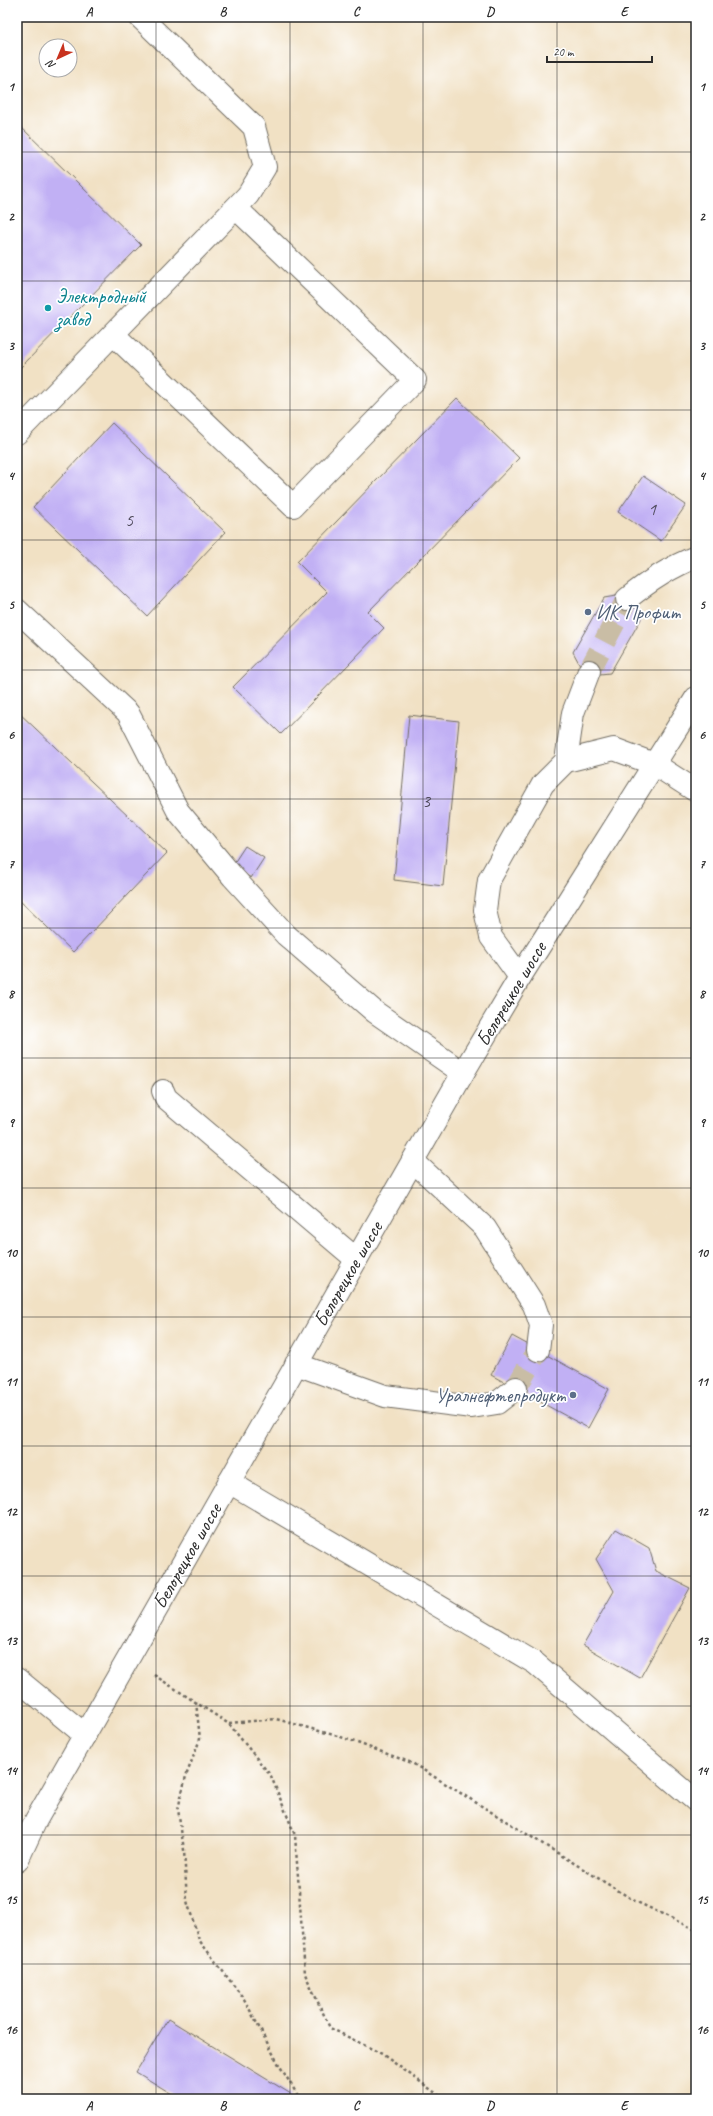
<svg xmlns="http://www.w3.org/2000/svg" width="713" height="2116" font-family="Caveat,sans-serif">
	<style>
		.building { fill: #c1b0f4 }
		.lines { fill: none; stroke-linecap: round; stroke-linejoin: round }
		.minor-tunnel { stroke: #c9bda5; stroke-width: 22; stroke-dasharray: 22 11; stroke-linecap: butt }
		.minor-casing { stroke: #706b61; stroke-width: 24 }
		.major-casing { stroke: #706b61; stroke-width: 24 }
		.path { stroke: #706b61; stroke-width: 2.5; stroke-dasharray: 3 3; stroke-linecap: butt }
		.minor { stroke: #fff; stroke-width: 22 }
		.major { stroke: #fff; stroke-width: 22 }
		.grid { fill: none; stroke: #2b2b2b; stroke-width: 1; stroke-opacity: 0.55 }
		.culture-dot { fill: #0f9aa8; stroke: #fff; stroke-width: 1.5 }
		.service-dot { fill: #5c6f8a; stroke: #fff; stroke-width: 1.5 }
		.labels { text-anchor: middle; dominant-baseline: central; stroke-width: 3.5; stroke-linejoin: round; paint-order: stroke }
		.number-label { font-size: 18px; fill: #504c5d }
		.culture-label { font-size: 20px; fill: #0d838f; stroke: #fff; text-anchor: start }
		.service-label { font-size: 20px; fill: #4e5e75; stroke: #fff; text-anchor: start }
		.street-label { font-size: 20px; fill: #2b2b2b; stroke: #fff }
		.neatline { fill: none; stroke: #2b2b2b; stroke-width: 1.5 }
		.grid-label { font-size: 13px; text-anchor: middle; font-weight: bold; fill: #2b2b2b }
	</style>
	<rect width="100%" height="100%" fill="#fff"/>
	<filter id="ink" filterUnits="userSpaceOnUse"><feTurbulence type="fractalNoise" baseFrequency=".025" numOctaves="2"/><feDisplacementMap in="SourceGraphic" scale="8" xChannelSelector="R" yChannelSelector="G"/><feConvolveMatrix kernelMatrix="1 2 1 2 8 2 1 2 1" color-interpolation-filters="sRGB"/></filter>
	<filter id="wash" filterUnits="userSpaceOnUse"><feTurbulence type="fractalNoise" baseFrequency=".012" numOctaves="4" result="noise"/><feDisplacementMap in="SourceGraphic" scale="16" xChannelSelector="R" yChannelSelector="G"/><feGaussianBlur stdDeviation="0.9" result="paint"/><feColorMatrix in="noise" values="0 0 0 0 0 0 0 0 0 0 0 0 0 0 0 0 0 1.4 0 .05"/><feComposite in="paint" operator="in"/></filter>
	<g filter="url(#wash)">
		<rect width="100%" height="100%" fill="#f1e1c4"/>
		<g id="blocks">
			<path class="building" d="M17,123L141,245L17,371Z
				M457,398L519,458L368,612L384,628L281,734L233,687L327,592L297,562Z
				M112,423L225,532L147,616L33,507Z
				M643,476L686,505L661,541L618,512Z
				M616,596L627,599L637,608L641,619L610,673L600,674L589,671L580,665L573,652L604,598Z
				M17,711L167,853L73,952L17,898Z
				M409,715L459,721L443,886L394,880Z
				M245,846L264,858L251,878L232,866Z
				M512,1336L609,1389L588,1428L491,1375Z
				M616,1529L649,1548L656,1571L690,1588L640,1678L583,1645L614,1591L596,1559Z
				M168,2019L291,2094L288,2099H180L136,2072Z"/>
		</g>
	</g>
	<g filter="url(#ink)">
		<use href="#blocks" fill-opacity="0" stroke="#706b61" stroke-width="1"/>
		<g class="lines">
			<path class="minor-tunnel" d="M589,671L627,599
				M516,1388L538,1350"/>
			<g class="minor-casing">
				<path id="minor" d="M113,334L293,506L415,380L236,208
					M17,433L248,195L265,167L254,127L140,17
					M627,599C649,581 670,567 696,557
					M17,610L128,713L178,811L233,877L286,935L375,1012L463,1073
					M566,761L573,713L589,671
					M520,977L491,937L485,910L489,880L543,784L566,761L614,749L654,764L696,791
					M163,1091L166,1098L356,1259
					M413,1161L485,1228L534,1305L541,1325L538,1350
					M296,1364L385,1396L472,1407L497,1403L516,1388
					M229,1482L535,1663L696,1801
					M17,1679L85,1735"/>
			</g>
			<g class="major-casing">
				<path id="major" d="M17,1861L36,1820L463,1073L520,977L696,698"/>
			</g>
			<path class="path" d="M154,1675L229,1724L271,1776L295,1835L305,1974L330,2028L382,2054L444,2099
				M196,1702L200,1739L186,1776L178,1809L184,1850L187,1901L199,1940L244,1999L278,2063L300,2099
				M229,1723L276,1719L341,1737L412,1763L635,1901L696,1930"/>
			<use href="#minor" class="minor"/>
			<use href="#major" class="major"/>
		</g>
	</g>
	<path class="grid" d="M156,17V2099M290,17V2099M423,17V2099M557,17V2099M17,152H696M17,281H696M17,410H696M17,540H696M17,670H696M17,799H696M17,928H696M17,1058H696M17,1188H696M17,1317H696M17,1446H696M17,1576H696M17,1706H696M17,1835H696M17,1964H696"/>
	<circle class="culture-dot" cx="48" cy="308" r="4"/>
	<g class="service-dot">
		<circle cx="588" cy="612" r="4"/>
		<circle cx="573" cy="1395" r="4"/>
	</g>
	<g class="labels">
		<g class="number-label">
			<text x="652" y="509">1</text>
			<text x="129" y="520">5</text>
			<text x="426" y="801">3</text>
		</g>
		<g class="culture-label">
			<text x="56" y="296">Электродный<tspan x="56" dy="23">завод</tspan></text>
		</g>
		<g class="service-label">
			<text x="596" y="612">ИК Профит</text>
			<text x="565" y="1395" text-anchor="end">Уралнефтепродукт</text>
		</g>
		<g class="street-label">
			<text transform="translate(511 994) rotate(-59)">Белорецкое шоссе</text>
			<text transform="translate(348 1274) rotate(-60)">Белорецкое шоссе</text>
			<text transform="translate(187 1556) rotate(-60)">Белорецкое шоссе</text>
		</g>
	</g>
	<rect width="713" height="2116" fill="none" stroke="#fff" stroke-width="44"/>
	<g transform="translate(58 58) rotate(224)"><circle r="19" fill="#ffffff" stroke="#aaaaaa"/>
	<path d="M0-3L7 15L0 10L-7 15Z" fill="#c8321e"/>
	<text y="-6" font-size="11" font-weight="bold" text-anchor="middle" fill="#2b2b2b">N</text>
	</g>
	<path d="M547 56v6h105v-6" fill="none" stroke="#2b2b2b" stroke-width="2"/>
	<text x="553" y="56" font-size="12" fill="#2b2b2b" stroke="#ffffff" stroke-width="3" paint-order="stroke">20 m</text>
	<rect x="22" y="22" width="669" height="2072" class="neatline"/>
	<g class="grid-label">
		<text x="89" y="16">A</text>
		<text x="223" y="16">B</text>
		<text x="356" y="16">C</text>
		<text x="490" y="16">D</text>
		<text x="624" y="16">E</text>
		<text x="11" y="91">1</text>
		<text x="702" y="91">1</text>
		<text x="11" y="221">2</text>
		<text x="702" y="221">2</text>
		<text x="11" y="350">3</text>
		<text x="702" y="350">3</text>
		<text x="11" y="480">4</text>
		<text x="702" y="480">4</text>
		<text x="11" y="609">5</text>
		<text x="702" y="609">5</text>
		<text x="11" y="739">6</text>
		<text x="702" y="739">6</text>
		<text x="11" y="868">7</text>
		<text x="702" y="868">7</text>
		<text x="11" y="998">8</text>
		<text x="702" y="998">8</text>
		<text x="11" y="1127">9</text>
		<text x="702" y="1127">9</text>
		<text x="11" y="1257">10</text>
		<text x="702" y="1257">10</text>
		<text x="11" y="1386">11</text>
		<text x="702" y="1386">11</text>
		<text x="11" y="1516">12</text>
		<text x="702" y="1516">12</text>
		<text x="11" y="1645">13</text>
		<text x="702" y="1645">13</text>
		<text x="11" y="1775">14</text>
		<text x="702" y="1775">14</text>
		<text x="11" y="1904">15</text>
		<text x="702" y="1904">15</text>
		<text x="11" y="2034">16</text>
		<text x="702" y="2034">16</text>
		<text x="89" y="2110">A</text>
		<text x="223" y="2110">B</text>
		<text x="356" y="2110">C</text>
		<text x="490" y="2110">D</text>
		<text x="624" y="2110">E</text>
	</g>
</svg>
